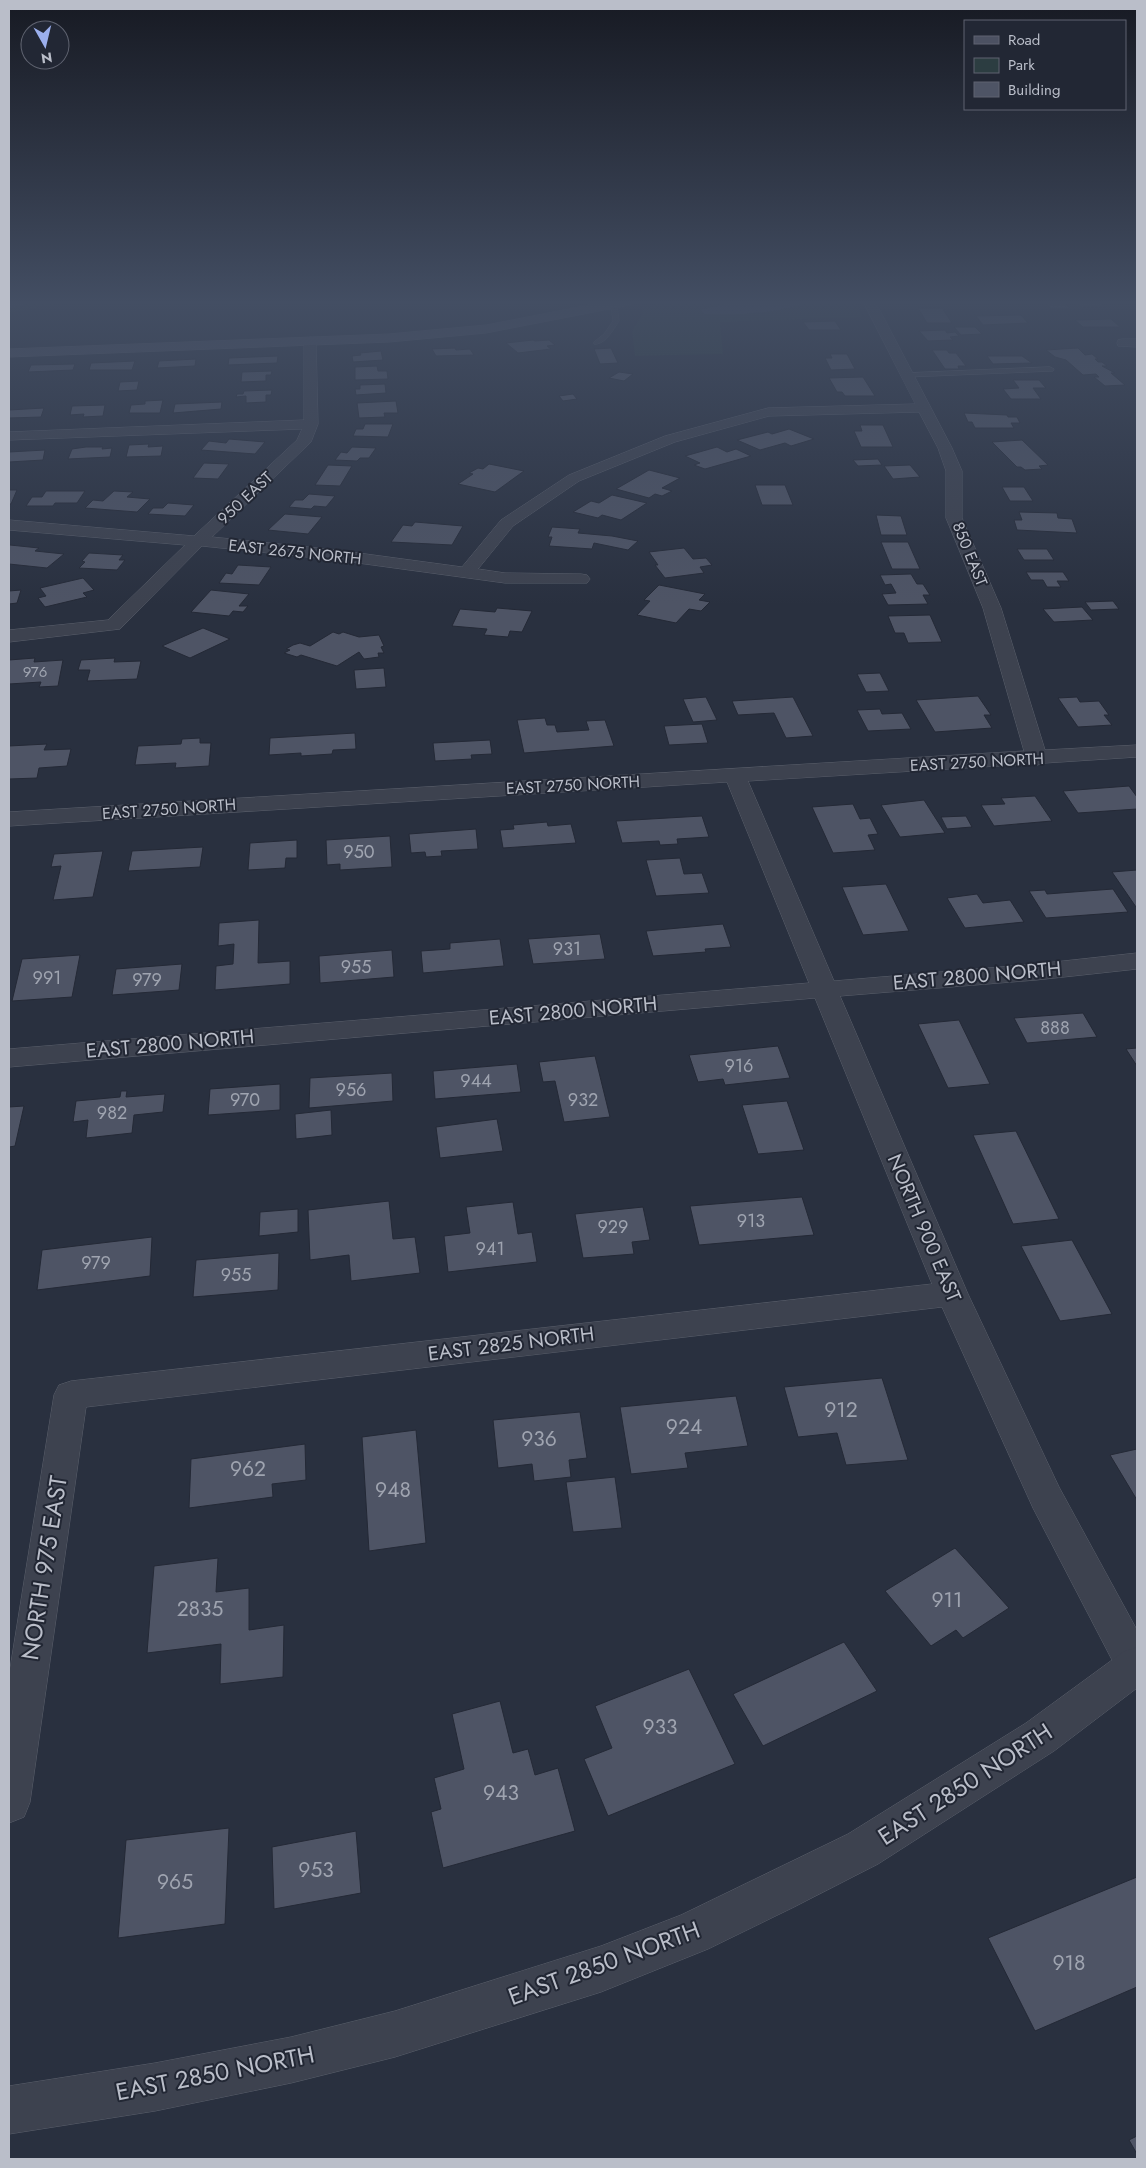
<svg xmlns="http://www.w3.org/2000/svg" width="1146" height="2168" font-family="Jost,sans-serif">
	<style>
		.green { fill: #2c3d41 }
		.water { fill: #414b66 }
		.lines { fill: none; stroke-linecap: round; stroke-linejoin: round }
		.stream { stroke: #414b66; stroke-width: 4.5 }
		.building { fill: #4e5465; stroke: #242936 }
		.service-casing { stroke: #5b606c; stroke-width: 1 }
		.minor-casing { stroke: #5b606c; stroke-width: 1 }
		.tertiary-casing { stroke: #5b606c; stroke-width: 1 }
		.secondary-casing { stroke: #5b606c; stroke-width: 1 }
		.service { fill: #3d424f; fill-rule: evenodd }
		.minor { fill: #3d424f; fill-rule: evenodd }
		.tertiary { fill: #3d424f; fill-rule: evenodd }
		.secondary { fill: #4c5162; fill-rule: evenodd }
		.labels { text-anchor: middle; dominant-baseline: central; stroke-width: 4; stroke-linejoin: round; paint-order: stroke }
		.far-number-label { font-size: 15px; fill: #9fa4b0 }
		.far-street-label { font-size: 16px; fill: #babec9; stroke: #222734 }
		.number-label { font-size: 18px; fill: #9fa4b0 }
		.street-label { font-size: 20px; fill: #babec9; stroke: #222734 }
		.near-number-label { font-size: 21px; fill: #9fa4b0 }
		.near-street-label { font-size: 24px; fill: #babec9; stroke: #222734 }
	</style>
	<rect width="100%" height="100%" fill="#29303f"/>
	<path class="green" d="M9,301H69L9,313Z
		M673,301H855L862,317L720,322L723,354L635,356L632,331L643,313L641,308Z"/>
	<path class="water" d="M739,301H810C776,314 739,315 704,314L701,310Z"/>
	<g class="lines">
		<path class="stream" d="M9,306L26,301"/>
	</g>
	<path class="building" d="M1099,302L1105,307H1082L1077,303Z
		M1046,304H1065L1070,308L1051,309Z
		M918,308H942L952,323H927Z
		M1021,315L1028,323L983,325L976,316Z
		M1111,319L1120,327H1083L1075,320Z
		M835,321L841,330H809L803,322Z
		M954,327H975L982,334L961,335Z
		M945,330L947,333L955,332L959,336L950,337L953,340L928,341L919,331Z
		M533,340L535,341L549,340L555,345L547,346L551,349L518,353L506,343Z
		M455,348L456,350L470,349L474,355L436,356L432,349Z
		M611,348L618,363L600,364L594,349Z
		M1078,348L1085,355L1092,354L1098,359H1095L1098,362H1102L1107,366H1102L1115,373H1111L1125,385L1105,386L1094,377H1099L1096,374L1083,375L1066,360L1055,357L1046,350Z
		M932,350H947L949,353H956L966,366H958L959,369H945Z
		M381,351L383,360L353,362L352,356L361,355L360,353Z
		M830,354H847L855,369L831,370L825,358H832Z
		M278,356L277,363L228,365L229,358Z
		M987,356H1022L1032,363L993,364Z
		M196,359L195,366L157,368L159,361Z
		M135,361L132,370H89L91,363Z
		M75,364L73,370L28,372L31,365Z
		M377,366L378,371H387L388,379L355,380V367Z
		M272,371L271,375H266V381L241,382L242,372Z
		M619,372L633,374L624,381L609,378Z
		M863,377L875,396H845L842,392H837L829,378Z
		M1013,380H1039L1046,388H1033L1041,399H1011L1003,389L1019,388Z
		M139,381L137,390L118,391L120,382Z
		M385,384L386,393L356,395L355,389H360V385Z
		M272,390L271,395H266V402L246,403V396L236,397L237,394H243L244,391Z
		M573,394L577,399L563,401L559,396Z
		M163,400L160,413H129L131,405L145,404V401Z
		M396,401L398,413H384L385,417L359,418L357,403Z
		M222,402L221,409L173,413L175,404Z
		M105,405L103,416L83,417L84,414L70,415L72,406Z
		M44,408L41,417L9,418V410Z
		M964,413L1007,415L1008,417H1017L1020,423H1011L1014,428H975L972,422H968Z
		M365,424H393L388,437L353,436L356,429H363Z
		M860,425H883L893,447H861L854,431H862Z
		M789,429L814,439L791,446L785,443L760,450L737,440L768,432L772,434Z
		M229,439L265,442L255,454L201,450L209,441L226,443Z
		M1022,440L1048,465L1039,466L1042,469L1025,470L1021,467H1017L992,442Z
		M149,444L148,447L163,446L161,456L126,457L129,445Z
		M86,447H103L102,449L112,448L110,457L68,459L72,449Z
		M352,447L376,448L369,458H360L357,461L335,460L341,452L347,453Z
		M717,447L727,452L736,449L751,456L705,469L694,465L700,463L685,456Z
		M45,450L43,460L9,462V452Z
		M878,459L882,465L858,466L853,460Z
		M204,463L229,464L218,479L193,478Z
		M489,464L524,471L495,492L458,484L473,474L469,473L478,468L483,469Z
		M328,465L352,466L340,486L315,485Z
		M910,465L920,477L893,479L884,466Z
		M649,470L680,478L662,488L672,491L662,496L655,494L649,498L616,489Z
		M755,485H785L793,505H762Z
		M1002,487H1024L1033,501H1010Z
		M9,490H17L11,504H9Z
		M46,491H85L77,503H55L53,506H26L32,497H42Z
		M114,491L133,492L127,497L150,499L137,512L85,508L93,500L103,501Z
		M309,494L335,496L326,507L314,506L311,509L289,507L295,500H303Z
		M612,495L647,503L621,520L602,515L598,518L573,512L591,501L599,503Z
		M168,503L194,505L185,516L148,514L153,508H163Z
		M1019,512L1057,513L1058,518L1072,519L1077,533L1017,530L1014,520H1022Z
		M285,514L322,517L308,534L268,530Z
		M876,515L901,516L907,535H881Z
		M415,522L463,526L452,545L391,542L403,525L412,526Z
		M552,527L580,529L578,533L612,536L638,541L628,550L594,543L592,549L549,546L552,537H548Z
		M881,542H908L920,569H892Z
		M10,545L39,548L35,551L64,554L47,568L9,564V546Z
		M684,548L693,559L706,558L712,565L700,567L704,573L665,578L655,565H658L649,552Z
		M1017,549H1047L1054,560H1024Z
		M89,553L123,555L119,560H125L117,570L79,568L85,562L82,561Z
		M238,565L271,567L259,585L219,583L226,573L232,574Z
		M1026,572H1063L1069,581H1057L1061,587H1047L1043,580H1031Z
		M911,574L917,584H923L930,595H923L928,604L888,605L882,594L896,593L891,584L885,585L880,575Z
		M83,578L94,590L83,593L87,597L45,607L38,598L46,596L40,588Z
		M659,585L705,594L699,600L710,602L701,611L689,609L676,623L637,615L650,601L644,600Z
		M21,590L17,603L9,604V591Z
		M211,590L249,594L239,606H248L243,612L233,611L229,616L191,612Z
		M1113,601L1119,609L1091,610L1085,602Z
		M1082,607L1093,620L1054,622L1043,609Z
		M497,608L532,611L522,632L510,631L508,637L484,635L487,629L452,626L460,609L495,612Z
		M930,615L942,642L908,643L904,633H895L888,616Z
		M203,628L230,639L190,658L162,646Z
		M333,632L339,634L343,632L359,637L379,635L384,646L381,647L384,653H378L379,657L364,659L359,652L337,666L301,655L297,657L284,653L290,650L286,649L293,645L300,643L310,646Z
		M35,658L34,662L63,660L58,686L39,687L41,682L9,684V660Z
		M115,658L114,662L141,661L137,679L87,681L90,670H78L81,660Z
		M384,668L386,687L356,689L354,670Z
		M880,673L889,691L866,692L857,674Z
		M978,696L991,715H984L992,728L935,732L916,700Z
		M706,697L717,720L693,722L683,699Z
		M793,697L813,736L786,738L774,713L738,715L732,701Z
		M1077,697L1080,702L1099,701L1109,715H1104L1112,725L1078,727L1058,698Z
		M880,709L882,714L902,713L911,729L868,731L857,710Z
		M545,718L547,725H555L557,732L589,730L586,721L605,720L614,746L524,753L517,720Z
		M702,724L708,743L669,745L664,726Z
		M355,733L356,749L333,750L332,754L301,756V753L269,755L270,738Z
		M200,738V743H211L209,766L175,768L176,763L135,765L138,746L181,744L182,739Z
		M490,740L492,754L471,755L472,759L435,761L433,743Z
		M47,744L44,750L71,749L67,766L39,768L37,778L9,779V746Z
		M1129,786L1137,797V809L1078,813L1063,791Z
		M1035,796L1052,821L994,826L981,805L1005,804L1001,798Z
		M924,800L945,833L900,837L881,805Z
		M853,804L860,819L870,818L878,834L868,835L875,850L833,853L812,807Z
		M702,816L709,837L677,839L678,844L660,845L659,841L622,843L616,821Z
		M966,816L972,827L947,829L941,817Z
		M547,822L548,826L571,824L576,843L503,848L500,830L514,829L513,825Z
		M476,829L478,849L441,851L442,856L426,857L425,852L411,853L409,834Z
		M390,836L392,867L340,870V864L327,865L326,840Z
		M297,840V858H286L285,868L248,870L250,843Z
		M203,847L200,867L128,871L132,851Z
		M103,851L93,897L53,900L61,866L51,867L54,854Z
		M680,858L684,874L702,873L709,893L656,896L646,860Z
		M1137,870V907H1136L1112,872Z
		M886,884L909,931L863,935L842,887Z
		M1113,889L1128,912L1046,918L1029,891L1045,890L1047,894Z
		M977,894L983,903L1010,900L1024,922L965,928L947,898Z
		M259,920L258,963L290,961V984L215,990L216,966L233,964L234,944L218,946L219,923Z
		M723,924L731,947L705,949L706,952L653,956L646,931Z
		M600,934L605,959L533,964L528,939Z
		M500,939L504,966L423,973L421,951L450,949V943Z
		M392,950L394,977L320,983L319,956Z
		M80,955L72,997L12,1001L22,959Z
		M182,964L179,990L112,995L116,969Z
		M1083,1013L1097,1037L1027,1043L1014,1018Z
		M959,1020L990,1084L948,1088L918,1024Z
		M778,1046L790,1078L725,1085L723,1079L698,1082L689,1055Z
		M1137,1048V1066L1126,1049Z
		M595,1056L610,1117L564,1122L555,1081L543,1082L539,1062Z
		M517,1064L521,1092L435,1099L433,1071Z
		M392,1073L393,1101L309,1108L310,1078Z
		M280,1084V1110L208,1115L210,1089Z
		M121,1091H127L126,1097L165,1094L163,1112L134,1115L132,1133L86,1138L88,1120L73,1122L76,1101L120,1097Z
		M787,1101L804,1150L758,1154L742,1105Z
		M24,1106L15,1146L9,1147V1107Z
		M331,1110L332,1135L296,1139L295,1114Z
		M497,1119L503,1151L440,1158L436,1127Z
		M1016,1131L1059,1219L1013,1224L973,1135Z
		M802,1197L814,1235L699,1245L690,1206Z
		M389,1201L393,1239L415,1237L420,1273L351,1281L349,1255L310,1260L308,1210Z
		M513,1202L518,1234L532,1232L537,1262L448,1272L444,1236L470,1233L466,1207Z
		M643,1207L650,1240L632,1242L634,1254L583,1258L575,1214Z
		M298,1209V1232L259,1236L260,1212Z
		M152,1237L150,1276L37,1290L42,1250Z
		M1072,1240L1112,1314L1060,1321L1021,1246Z
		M279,1253L278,1290L193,1297L196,1260Z
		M882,1378L908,1460L846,1465L837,1433L798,1437L784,1387Z
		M736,1396L748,1446L685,1453L688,1468L631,1474L620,1407Z
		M580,1412L587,1458L569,1460L571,1477L534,1481L532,1464L498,1468L493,1420Z
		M416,1430L426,1543L369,1551L362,1437Z
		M305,1444L306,1480L272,1484L273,1497L189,1508L191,1459Z
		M1137,1449V1500L1110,1455Z
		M615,1477L622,1528L573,1532L566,1482Z
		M955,1548L1009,1608L963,1638L956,1630L931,1646L885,1591Z
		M218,1558L216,1592L249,1588V1630L284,1625L283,1677L220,1684L221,1644L147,1653L154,1566Z
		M844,1642L877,1691L763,1746L733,1694Z
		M689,1669L735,1764L608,1816L584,1759L612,1748L595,1706Z
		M500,1701L513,1753L528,1749L535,1775L558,1768L575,1831L443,1868L431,1812L441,1809L434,1778L464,1769L452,1714Z
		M229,1828L225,1924L118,1938L126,1840Z
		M356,1831L361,1893L274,1909L272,1847Z
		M1137,1877V1987L1035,2031L988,1938Z
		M1137,2136V2154L1129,2140Z"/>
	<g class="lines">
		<g class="service-casing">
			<path id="service" d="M614,303L617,305L619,321C613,330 605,345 594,344V342L604,334L613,321L611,305Z
				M1050,367L1054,369L1053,371L907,377L903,375L907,373Z"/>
		</g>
		<g class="minor-casing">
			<path id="minor" d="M863,301H875L952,448L962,471V518L1001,608L1045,750L1137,745V757L1045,763L1037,765L1031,764L748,781L834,981L1036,964L1137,953V969L1036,980L840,996L968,1294L1059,1487L1137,1630V1686L1123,1681L1033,1508L942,1307L86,1407L30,1802L24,1817L9,1823V1675L54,1395L59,1385L71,1381L932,1284L815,998L9,1067V1049L809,983L727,782L9,826V812L1024,751L983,608L946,518V471L938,448L919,412L769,416L675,442L579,481L513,526L478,569L505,573L581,574L587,575L590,579L587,583H505L336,560L202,546L120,629L9,642V630L108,620L185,545L9,530V520L194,536L297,440L302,429L9,440V432L304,420V341L310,337L315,338L316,341L318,424L311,442L212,537L336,550L462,567L501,520L569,475L665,436L768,408L915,404Z
				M1123,339H1137V347L1118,346L1117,343L1118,340Z"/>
		</g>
		<g class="tertiary-casing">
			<path id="tertiary" d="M1137,1647V1688L1054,1751L878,1864L794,1907L708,1949L601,1992L395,2057L291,2083L155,2111L9,2134V2086L155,2063L291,2037L395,2011L601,1946L681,1915L848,1834L1026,1723L1123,1652Z"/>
		</g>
		<g class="secondary-casing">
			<path id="secondary" d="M610,301H636L630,305L486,333L389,342L9,357V349L389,334L486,325Z"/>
		</g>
		<use href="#service" class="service"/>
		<use href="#minor" class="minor"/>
		<use href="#tertiary" class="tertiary"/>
		<use href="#secondary" class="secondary"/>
	</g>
	<linearGradient id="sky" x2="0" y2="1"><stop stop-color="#171a23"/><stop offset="0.5" stop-color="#434e63"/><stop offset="1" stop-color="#434e63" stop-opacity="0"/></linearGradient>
	<rect width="1146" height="605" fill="url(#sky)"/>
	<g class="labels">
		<g class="far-number-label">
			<text x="35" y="672">976</text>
		</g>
		<g class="far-street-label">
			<text transform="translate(245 498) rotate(-43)">950 EAST</text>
			<text transform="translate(295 552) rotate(6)">EAST 2675 NORTH</text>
			<text transform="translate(970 554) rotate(68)">850 EAST</text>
			<text transform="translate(977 762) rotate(-3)">EAST 2750 NORTH</text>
			<text transform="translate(573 785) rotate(-3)">EAST 2750 NORTH</text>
			<text transform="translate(169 809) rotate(-4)">EAST 2750 NORTH</text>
		</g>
		<g class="number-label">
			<text x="359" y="852">950</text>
			<text x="567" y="949">931</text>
			<text x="356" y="967">955</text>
			<text x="47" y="978">991</text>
			<text x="147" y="980">979</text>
			<text x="1055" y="1028">888</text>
			<text x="739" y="1066">916</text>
			<text x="476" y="1081">944</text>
			<text x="351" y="1090">956</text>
			<text x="245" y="1100">970</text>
			<text x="583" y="1100">932</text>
			<text x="112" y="1113">982</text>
			<text x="751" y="1221">913</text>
			<text x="613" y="1227">929</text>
			<text x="490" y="1249">941</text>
			<text x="96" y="1263">979</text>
			<text x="236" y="1275">955</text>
		</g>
		<g class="street-label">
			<text transform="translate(977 976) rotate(-5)">EAST 2800 NORTH</text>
			<text transform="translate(573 1011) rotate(-5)">EAST 2800 NORTH</text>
			<text transform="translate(170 1044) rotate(-5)">EAST 2800 NORTH</text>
			<text transform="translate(924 1228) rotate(67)">NORTH 900 EAST</text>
			<text transform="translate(511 1344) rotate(-7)">EAST 2825 NORTH</text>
		</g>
		<g class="near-number-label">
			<text x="841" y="1410">912</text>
			<text x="684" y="1427">924</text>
			<text x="539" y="1439">936</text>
			<text x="248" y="1469">962</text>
			<text x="393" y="1490">948</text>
			<text x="947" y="1600">911</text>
			<text x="200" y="1609">2835</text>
			<text x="660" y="1727">933</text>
			<text x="501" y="1793">943</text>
			<text x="316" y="1870">953</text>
			<text x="175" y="1882">965</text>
			<text x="1069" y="1963">918</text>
		</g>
		<g class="near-street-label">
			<text transform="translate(44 1568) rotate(-81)">NORTH 975 EAST</text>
			<text transform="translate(965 1784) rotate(-33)">EAST 2850 NORTH</text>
			<text transform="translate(604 1963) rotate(-20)">EAST 2850 NORTH</text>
			<text transform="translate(215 2073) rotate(-11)">EAST 2850 NORTH</text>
		</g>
	</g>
	<rect width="1146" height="2168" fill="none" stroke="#babec9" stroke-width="20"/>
	<rect x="964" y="20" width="162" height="90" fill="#222734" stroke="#5f6370"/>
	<rect x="974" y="36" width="25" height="8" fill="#4c5162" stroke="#5f6370"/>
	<text x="1008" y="45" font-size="15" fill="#babec9">Road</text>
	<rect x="974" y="58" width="25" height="15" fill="#2c3d41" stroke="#5f6370"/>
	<text x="1008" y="70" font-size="15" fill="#babec9">Park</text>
	<rect x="974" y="82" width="25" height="15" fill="#4e5465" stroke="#5f6370"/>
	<text x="1008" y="95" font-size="15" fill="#babec9">Building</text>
	<g transform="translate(45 45) rotate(172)"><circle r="24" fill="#222734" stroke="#5f6370"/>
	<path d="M0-4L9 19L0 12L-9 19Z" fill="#9bafed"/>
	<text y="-8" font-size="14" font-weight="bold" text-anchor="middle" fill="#babec9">N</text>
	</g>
</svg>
